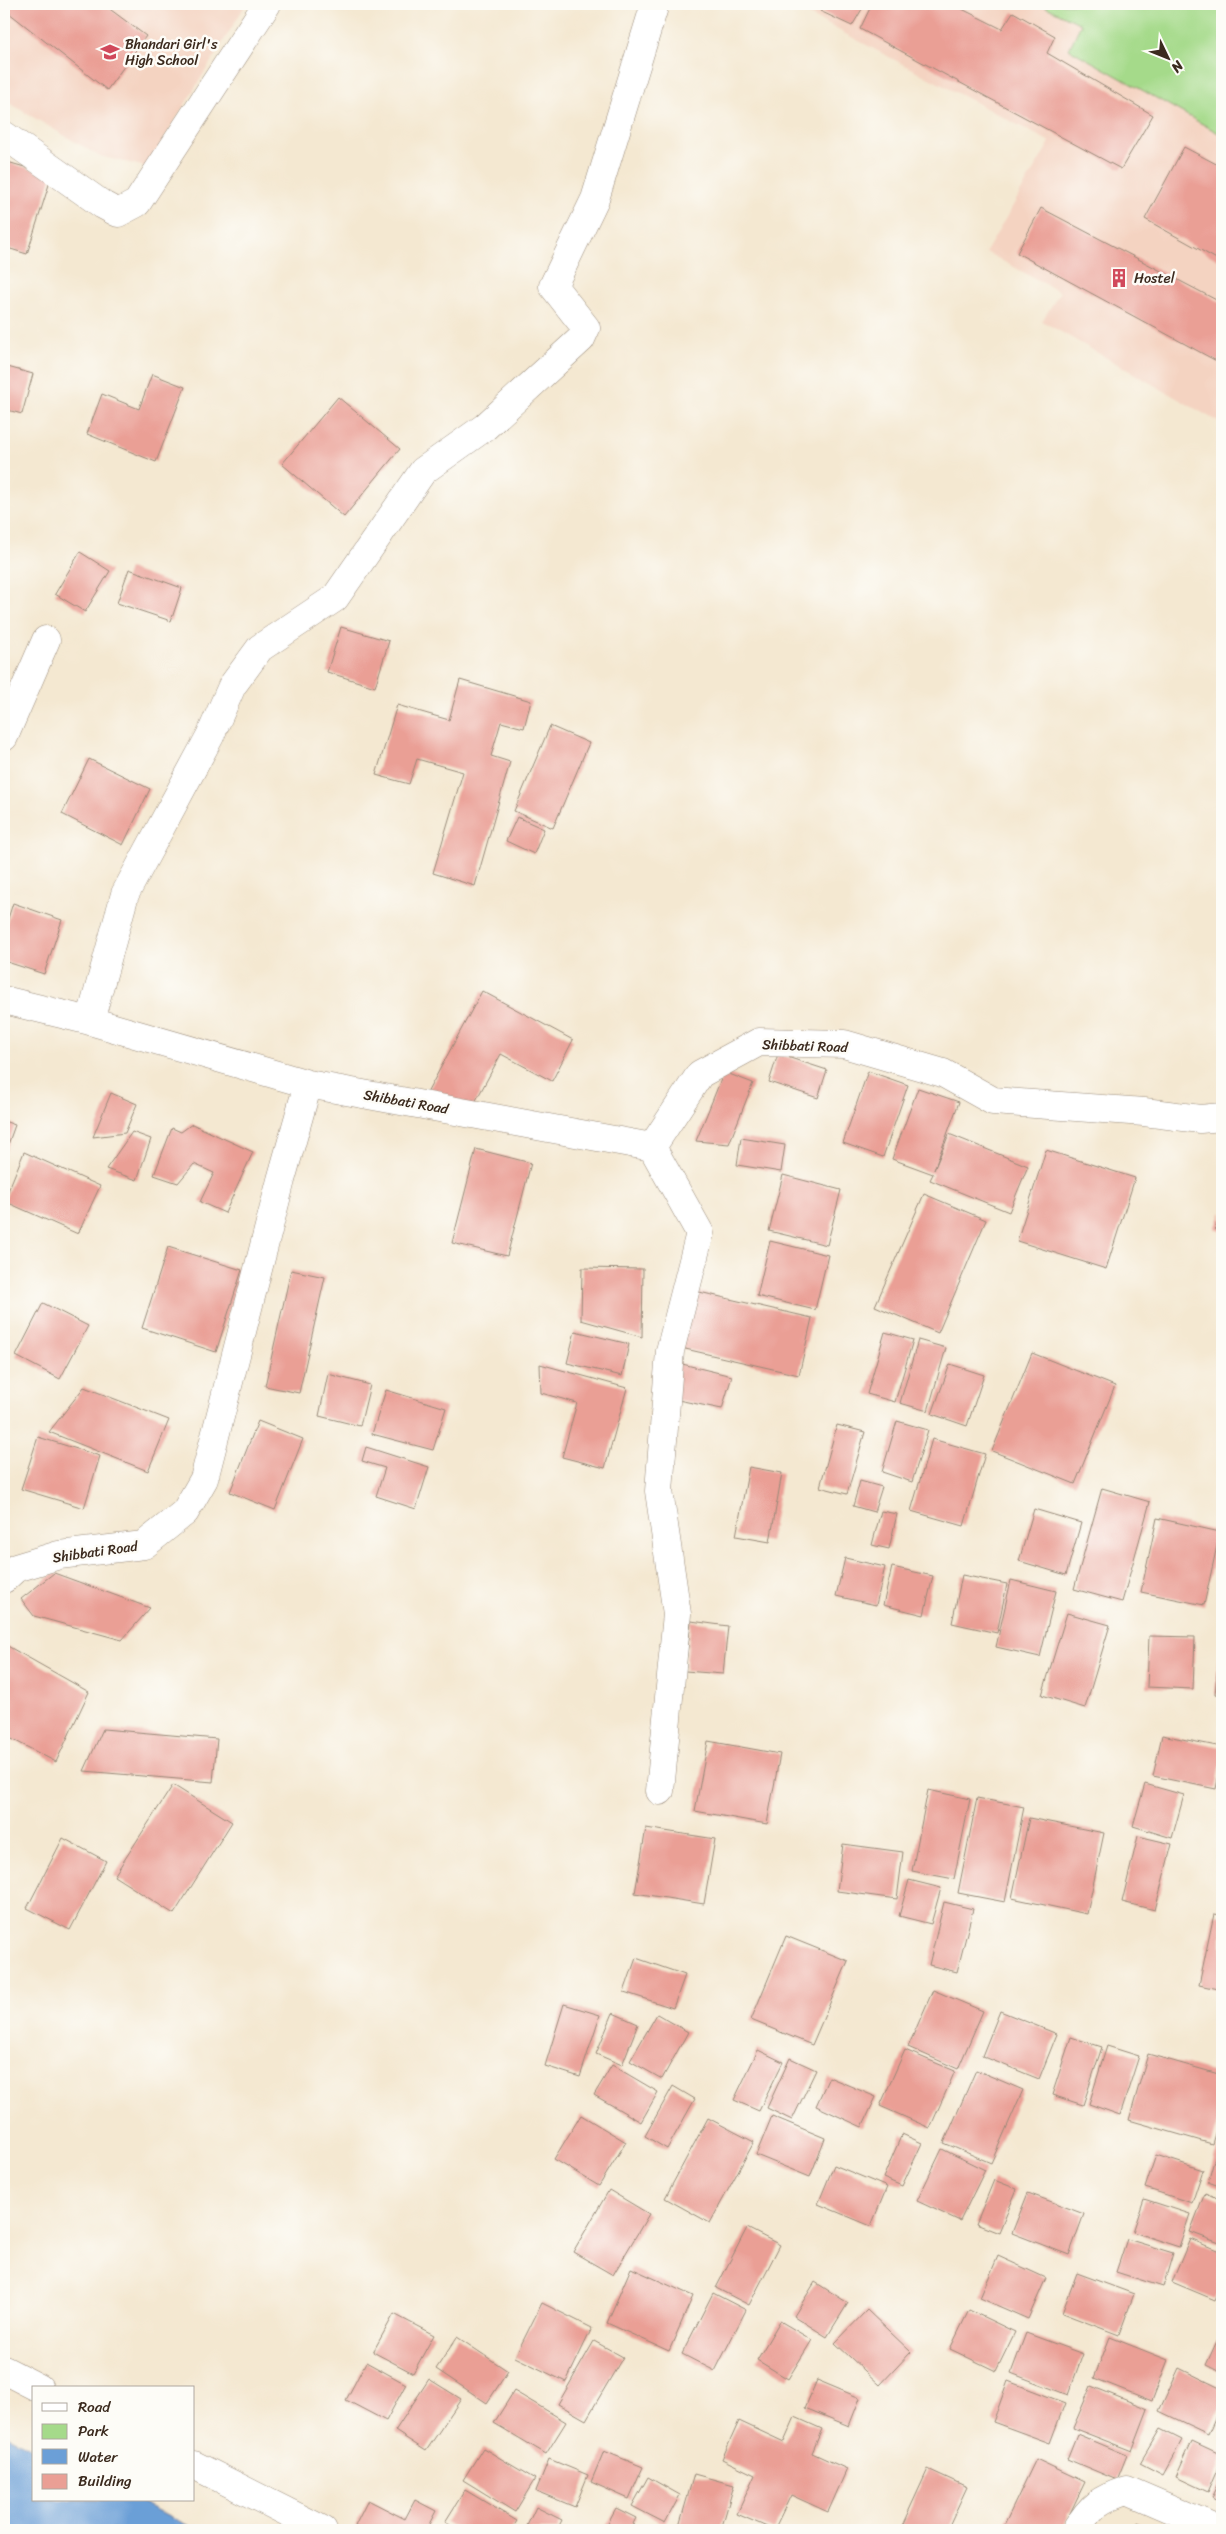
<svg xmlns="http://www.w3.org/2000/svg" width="1226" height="2534" font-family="Sriracha,sans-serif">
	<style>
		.built { fill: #f4d3c1 }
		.green { fill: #a5da8a; stroke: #708254 }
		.water { fill: #6b9fd7; stroke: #53647a }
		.building { fill: #ea9f95 }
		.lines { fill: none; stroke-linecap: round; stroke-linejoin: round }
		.minor-casing { stroke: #988978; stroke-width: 29 }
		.minor { stroke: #fff; stroke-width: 28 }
		.labels { text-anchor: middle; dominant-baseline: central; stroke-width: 5; stroke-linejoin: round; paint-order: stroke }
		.poi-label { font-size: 14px; fill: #3b2a1e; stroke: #fdfcf7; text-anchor: start }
		.street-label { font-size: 14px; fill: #3b2a1e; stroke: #fdfcf7 }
	</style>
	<rect width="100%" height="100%" fill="#fdfcf7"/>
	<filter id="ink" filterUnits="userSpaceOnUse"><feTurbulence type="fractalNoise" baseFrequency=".02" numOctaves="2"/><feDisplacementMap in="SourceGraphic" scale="10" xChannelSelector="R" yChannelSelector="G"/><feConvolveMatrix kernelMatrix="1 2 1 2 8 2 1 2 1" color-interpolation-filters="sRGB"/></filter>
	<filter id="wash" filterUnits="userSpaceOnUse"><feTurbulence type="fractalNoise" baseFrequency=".0096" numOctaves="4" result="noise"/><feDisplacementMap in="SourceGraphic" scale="20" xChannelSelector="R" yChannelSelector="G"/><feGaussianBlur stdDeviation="1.12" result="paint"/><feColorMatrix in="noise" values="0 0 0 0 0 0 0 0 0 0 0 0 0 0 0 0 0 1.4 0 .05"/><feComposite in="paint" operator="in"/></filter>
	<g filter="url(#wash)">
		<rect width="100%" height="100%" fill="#f4e8d1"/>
		<path class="built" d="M4,4H246L147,167L99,156L4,100Z
			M811,4H1222V424L1042,321L1060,292L986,252L1050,142L806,13Z"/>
		<path class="green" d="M1040,4H1222V135L1069,49L1081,24Z"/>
		<path class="water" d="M4,2434L34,2449V2500H137L197,2530H4Z"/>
		<g id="blocks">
			<path class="building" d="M4,4H103L146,36L107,90L4,9Z
				M824,4H865L852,26L820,11Z
				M872,4H952L1002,29L1013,12L1055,36L1047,53L1153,115L1121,169L860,29Z
				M1184,147L1222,167V262L1145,219Z
				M4,161L52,175L27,254L4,247Z
				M1041,208L1222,303V364L1017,253Z
				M4,366L33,374L22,414L4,409Z
				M152,374L185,387L156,462L87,434L102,394L139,409Z
				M338,397L400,449L344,517L282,464Z
				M80,552L110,571L85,612L55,594Z
				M129,569L182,588L171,621L117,603Z
				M341,627L389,641L375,687L327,672Z
				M460,680L531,701L524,728L501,722L491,756L510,762L475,886L433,873L463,772L417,759L409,784L376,775L397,705L449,720Z
				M550,726L589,743L553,828L514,811Z
				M89,759L150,789L123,845L62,814Z
				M517,817L544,829L534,854L506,841Z
				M13,903L62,920L44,974L4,961V931Z
				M482,991L573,1040L552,1081L501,1054L467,1117L426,1095Z
				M778,1054L827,1070L818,1098L769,1082Z
				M868,1071L908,1085L883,1157L843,1143Z
				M724,1072L753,1083L729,1144L696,1141Z
				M918,1088L959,1102L934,1170L949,1134L1028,1166L1009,1212L930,1180L933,1174L892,1159Z
				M111,1093L137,1104L125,1133L93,1137Z
				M4,1121L15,1125L4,1156Z
				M192,1124L253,1152L225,1213L200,1202L214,1173L194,1164L178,1183L154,1175L172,1128L181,1132Z
				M132,1132L151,1139L137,1180L106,1169Z
				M741,1138L785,1145L781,1172L737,1165Z
				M476,1149L531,1163L507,1256L452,1243Z
				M1046,1150L1135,1178L1106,1269L1017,1241Z
				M24,1152L100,1186L78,1234L4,1201Z
				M783,1175L841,1190L827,1245L769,1231Z
				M924,1194L986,1220L938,1333L875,1306Z
				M1222,1212V1232L1215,1229Z
				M770,1241L828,1255L815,1310L757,1296Z
				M168,1247L242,1270L216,1352L142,1328Z
				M582,1268L643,1269L642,1337L581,1320Z
				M291,1270L325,1277L299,1393L265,1386Z
				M695,1291L812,1318L799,1375L681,1348Z
				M43,1303L88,1326L60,1379L16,1356Z
				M575,1331L629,1344L622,1376L567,1363Z
				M885,1332L913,1340L895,1402L867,1394Z
				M918,1340L946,1348L928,1411L900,1403Z
				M1032,1353L1115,1386L1075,1484L992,1451Z
				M678,1363L732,1376L722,1409L673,1399Z
				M540,1364L627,1388L605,1468L562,1457L577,1403L541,1393Z
				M950,1364L984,1375L967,1426L932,1414Z
				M328,1374L370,1385L360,1426L319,1416Z
				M84,1387L169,1420L148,1471L49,1432Z
				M386,1390L446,1408L433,1450L372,1434Z
				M258,1421L303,1439L275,1510L230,1492Z
				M897,1421L928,1430L912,1482L882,1472Z
				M837,1425L865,1432L847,1494L820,1487Z
				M38,1437L100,1456L84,1508L21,1489Z
				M932,1439L985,1454L964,1526L911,1511Z
				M366,1447L429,1467L416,1509L376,1496L385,1468L362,1461Z
				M749,1467L782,1473L770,1542L736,1536Z
				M860,1481L882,1487L874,1512L853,1506Z
				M1102,1488L1150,1502L1122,1602L1074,1589Z
				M1034,1509L1081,1523L1066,1575L1019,1561Z
				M881,1511L897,1514L889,1549L872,1545Z
				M1157,1518L1220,1532L1204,1605L1141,1592Z
				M845,1558L885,1567L876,1605L836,1596Z
				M892,1567L933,1576L924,1615L883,1605Z
				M54,1573L150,1608L122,1640L34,1616L21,1599Z
				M962,1575L1007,1584L997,1633L952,1623Z
				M1011,1580L1056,1591L1040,1657L996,1647Z
				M1067,1613L1110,1625L1085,1708L1042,1695Z
				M691,1621L728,1626L723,1674L685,1671Z
				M1149,1636L1195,1637L1193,1689L1147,1687Z
				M4,1644L89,1692L56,1762L4,1735Z
				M1219,1655H1222V1695L1215,1694Z
				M103,1729L217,1739L213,1782L84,1771Z
				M1162,1735L1222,1747V1759L1216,1789L1153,1776Z
				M708,1741L780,1754L767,1824L695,1811Z
				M1145,1784L1184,1795L1172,1838L1133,1826Z
				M173,1785L232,1822L174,1914L114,1876Z
				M928,1790L970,1799L954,1879L912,1871Z
				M977,1798L1024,1807L1005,1902L958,1893Z
				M1029,1818L1104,1833L1087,1914L1012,1898Z
				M646,1828L715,1839L704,1904L635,1893Z
				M1138,1836L1172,1844L1155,1910L1122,1902Z
				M63,1838L106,1861L70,1930L27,1908Z
				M843,1844L903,1852L897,1899L837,1891Z
				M909,1880L941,1888L931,1924L899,1916Z
				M944,1902L973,1909L957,1972L929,1965Z
				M1214,1914L1222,1915V1990L1199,1985Z
				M786,1936L848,1961L812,2045L751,2020Z
				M636,1958L685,1975L673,2008L624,1992Z
				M933,1990L983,2011L958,2069L908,2047Z
				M564,2004L600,2015L580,2077L545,2066Z
				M1000,2011L1057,2034L1039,2079L982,2056Z
				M613,2013L638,2024L622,2065L596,2054Z
				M657,2014L688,2032L662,2079L630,2061Z
				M1071,2037L1102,2047L1083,2105L1052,2095Z
				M1107,2046L1139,2056L1120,2115L1089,2104Z
				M758,2050L783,2062L759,2111L734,2100Z
				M905,2050L955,2071L930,2128L880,2106Z
				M1148,2054L1222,2075V2109L1212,2144L1129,2120Z
				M790,2058L816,2070L792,2120L767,2108Z
				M612,2065L658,2092L641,2122L594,2095Z
				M976,2070L1023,2090L991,2163L944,2143Z
				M829,2077L876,2097L862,2127L816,2106Z
				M673,2086L695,2099L667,2149L645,2136Z
				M581,2115L626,2142L599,2186L554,2159Z
				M772,2116L825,2138L810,2177L756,2155Z
				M708,2118L754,2142L710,2223L665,2198Z
				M1222,2133V2187L1208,2182Z
				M902,2134L922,2143L902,2186L883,2178Z
				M942,2149L985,2170L960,2221L917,2201Z
				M1156,2155L1203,2170L1192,2203L1145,2188Z
				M834,2165L887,2187L871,2226L818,2204Z
				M994,2180L1017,2189L999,2233L976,2224Z
				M609,2190L649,2214L613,2275L573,2252Z
				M1028,2193L1084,2214L1069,2255L1012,2233Z
				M1205,2193L1222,2200V2244L1190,2232Z
				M1144,2199L1190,2214L1179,2247L1133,2232Z
				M747,2228L780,2245L749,2305L716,2288Z
				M1127,2239L1173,2253L1163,2287L1116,2272Z
				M1190,2239L1222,2252V2284L1215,2300L1172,2282Z
				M998,2256L1046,2278L1028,2319L980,2298Z
				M631,2268L693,2296L669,2351L607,2323Z
				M1077,2273L1134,2294L1119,2335L1062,2313Z
				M815,2282L848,2303L827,2337L794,2316Z
				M713,2293L746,2310L715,2371L682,2354Z
				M542,2303L592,2328L566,2382L515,2357Z
				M867,2310L911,2352L880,2385L835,2343Z
				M969,2310L1015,2332L996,2371L950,2349Z
				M394,2314L434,2335L413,2373L373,2352Z
				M780,2321L812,2340L788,2379L757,2360Z
				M1222,2330V2373L1206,2365Z
				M1026,2333L1083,2354L1068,2395L1011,2373Z
				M457,2337L508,2371L487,2403L436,2369Z
				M1110,2337L1168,2360L1152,2401L1094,2378Z
				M594,2341L623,2357L586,2420L558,2404Z
				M366,2362L406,2384L386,2421L346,2400Z
				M1179,2368L1222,2389V2402L1208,2434L1159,2411Z
				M429,2379L461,2399L426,2451L395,2431Z
				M817,2380L860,2398L849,2426L805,2408Z
				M1008,2381L1065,2403L1050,2443L993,2422Z
				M1091,2386L1148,2409L1132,2451L1073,2428Z
				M514,2391L566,2422L546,2454L494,2423Z
				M795,2417L822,2429L812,2453L847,2469L828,2512L791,2495L774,2530L737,2514L755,2475L722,2459L739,2421L784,2442Z
				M1160,2429L1182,2440L1163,2475L1140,2463Z
				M1077,2434L1127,2455L1117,2480L1067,2459Z
				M1192,2441L1222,2455V2460L1208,2492L1176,2477Z
				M483,2448L535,2479L515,2512L463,2480Z
				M604,2451L643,2467L629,2499L591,2482Z
				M549,2459L588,2475L575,2507L536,2491Z
				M1036,2459L1085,2482L1062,2530H1002Z
				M928,2469L967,2487L947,2530H900Z
				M694,2474L734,2485L721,2530H678Z
				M1222,2475V2504L1211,2498Z
				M648,2477L680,2495L665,2523L632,2506Z
				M465,2490L517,2521L511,2530H458L445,2522Z
				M368,2500L405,2519L415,2500L436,2511L426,2530H363L355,2526Z
				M536,2507L562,2520L557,2530H525Z
				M616,2508L636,2518L630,2530H604Z
				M1138,2522L1154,2530H1133Z"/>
		</g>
	</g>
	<g filter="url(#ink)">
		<use href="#blocks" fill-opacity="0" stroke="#988978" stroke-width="1"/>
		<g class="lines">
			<g class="minor-casing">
				<path id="minor" d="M4,135L103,205L118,213L137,203L267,4
					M4,737L46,640
					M4,1000L90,1021L308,1084L652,1147L700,1074L759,1042L844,1044L943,1073L993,1101L1144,1112L1200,1119L1222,1117
					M90,1021L125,894L210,736L232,686L260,648L335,598L423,471L485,427L581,339L586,328L553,286L595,199L655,4
					M652,1147L700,1233L670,1351L659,1491L677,1614L660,1791
					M4,1579L16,1568L59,1555L144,1545L185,1512L204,1479L281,1180L308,1084
					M4,2370L39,2388
					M194,2465L323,2530
					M1076,2530C1091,2505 1100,2499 1127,2490L1220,2530"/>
			</g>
			<use href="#minor" class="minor"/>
		</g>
	</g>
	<defs>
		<g id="school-bare" transform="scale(1.5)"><path d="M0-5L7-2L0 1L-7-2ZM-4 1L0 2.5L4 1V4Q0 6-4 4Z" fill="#d1495b" stroke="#fdfcf7" stroke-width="2.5" paint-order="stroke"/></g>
		<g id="building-bare" transform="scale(1.5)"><path d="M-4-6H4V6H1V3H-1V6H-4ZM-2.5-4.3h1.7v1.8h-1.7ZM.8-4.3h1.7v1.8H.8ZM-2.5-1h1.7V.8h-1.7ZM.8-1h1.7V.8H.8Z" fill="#d1495b" stroke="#fdfcf7" stroke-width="2.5" paint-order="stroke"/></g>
	</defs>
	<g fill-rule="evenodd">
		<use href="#school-bare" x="110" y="52"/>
		<use href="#building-bare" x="1119" y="278"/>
	</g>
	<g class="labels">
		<g class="poi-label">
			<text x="125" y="44">Bhandari Girl's<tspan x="125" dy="16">High School</tspan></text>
			<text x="1134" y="278">Hostel</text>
		</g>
		<g class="street-label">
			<text transform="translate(805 1046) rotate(2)">Shibbati Road</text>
			<text transform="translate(406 1102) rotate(10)">Shibbati Road</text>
			<text transform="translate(95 1552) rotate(-8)">Shibbati Road</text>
		</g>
	</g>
	<rect width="1226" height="2534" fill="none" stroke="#fdfcf7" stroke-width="20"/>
	<rect x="32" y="2386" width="162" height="115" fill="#fdfcf7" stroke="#afa8a0"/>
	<rect x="42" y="2403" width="25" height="8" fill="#ffffff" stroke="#afa8a0"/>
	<text x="78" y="2412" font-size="15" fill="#3b2a1e">Road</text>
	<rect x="42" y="2424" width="25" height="15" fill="#a5da8a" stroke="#afa8a0"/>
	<text x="78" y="2436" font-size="15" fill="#3b2a1e">Park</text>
	<rect x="42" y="2449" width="25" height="15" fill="#6b9fd7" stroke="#afa8a0"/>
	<text x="78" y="2462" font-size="15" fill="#3b2a1e">Water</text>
	<rect x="42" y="2474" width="25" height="15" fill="#ea9f95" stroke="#afa8a0"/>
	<text x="78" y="2486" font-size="15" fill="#3b2a1e">Building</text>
	<g transform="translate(1168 58) rotate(133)" stroke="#fdfcf7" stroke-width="4" paint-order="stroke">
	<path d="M0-4L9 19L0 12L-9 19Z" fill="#3b2a1e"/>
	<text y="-8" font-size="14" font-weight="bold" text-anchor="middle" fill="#3b2a1e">N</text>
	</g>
</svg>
